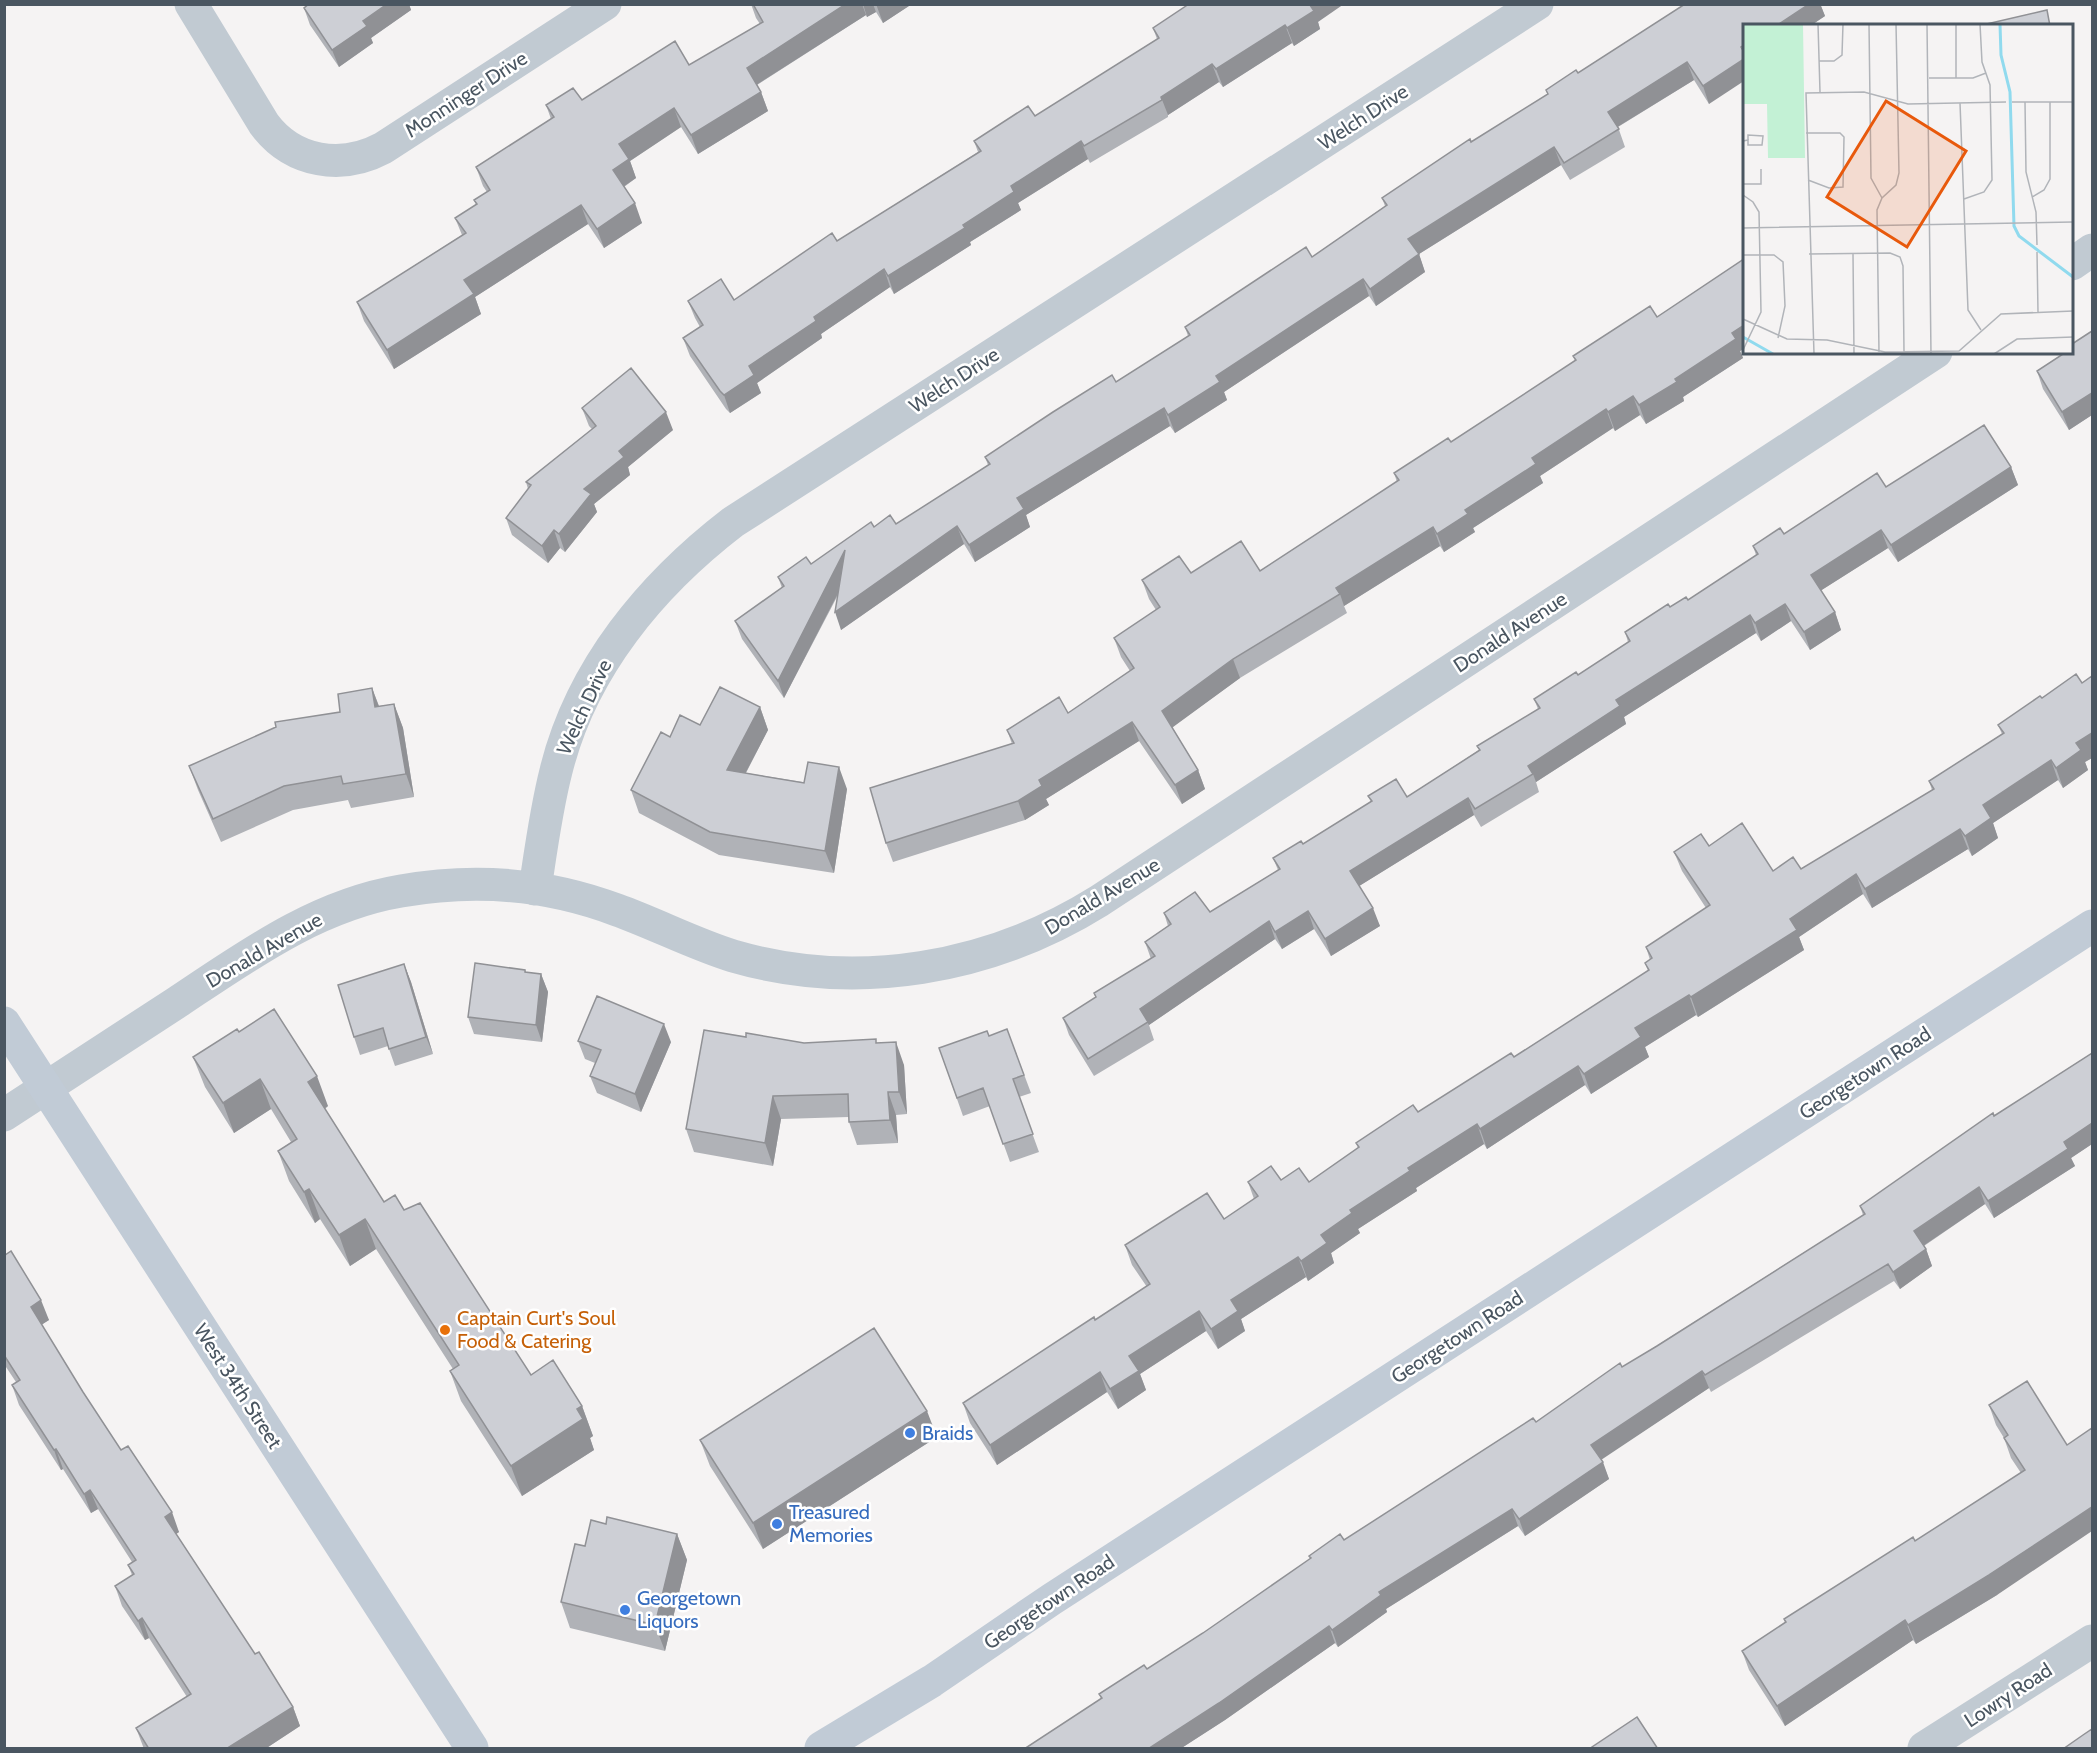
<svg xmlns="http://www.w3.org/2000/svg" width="2097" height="1753" font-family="Cabin,sans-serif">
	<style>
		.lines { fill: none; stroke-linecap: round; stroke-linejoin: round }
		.street { stroke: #c1cad2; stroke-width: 33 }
		.secondary { stroke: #c1cbd6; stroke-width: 33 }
		.wall { fill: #b0b2b7 }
		.shaded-wall { fill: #909195 }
		.building { fill: #cdcfd5; stroke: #909195; stroke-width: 1.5 }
		.food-dot { fill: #e8710a; stroke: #fff; stroke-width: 2 }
		.shop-dot { fill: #3f7fe0; stroke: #fff; stroke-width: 2 }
		.labels { text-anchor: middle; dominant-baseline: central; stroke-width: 5; stroke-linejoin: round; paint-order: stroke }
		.street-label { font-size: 20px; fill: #4a5661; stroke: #fff }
		.food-label { font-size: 20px; fill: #c56008; stroke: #fff; text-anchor: start }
		.shop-label { font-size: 20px; fill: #366cbe; stroke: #fff; text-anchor: start }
		.inset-river { fill: none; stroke: #90daee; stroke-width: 3 }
		.inset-road { fill: none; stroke: #b1b4b9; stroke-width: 1.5 }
		.view { fill: #e8590c; fill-opacity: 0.15; stroke: #e8590c; stroke-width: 3 }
		.inset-edge { fill: none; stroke: #4a5661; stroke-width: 3 }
	</style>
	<rect width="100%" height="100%" fill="#f5f3f3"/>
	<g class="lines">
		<path class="street" d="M191,4L264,124C293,163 342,170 383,148L605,4
			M2072,264L2092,250
			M535,889C541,849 546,810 556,771C581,669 651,585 733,522L1537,4
			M4,1115C63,1077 121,1039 179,1001C248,955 317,905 401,891C474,878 548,884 617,910C656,924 694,944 733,956C857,992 990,969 1099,901L1936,352
			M1924,1748L2092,1641"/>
		<path class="secondary" d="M4,1023L472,1748
			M821,1748L932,1681L1052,1599L2092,926"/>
	</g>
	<path class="wall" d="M309,4H409L411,10L371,38L373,43L339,67L310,25L304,8Z
		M751,4H912L883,23L876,12L867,17L866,15L757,85L761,92L768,111L698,154L681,127L630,161L636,178L624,187L642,223L604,248L588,224L475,297L481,314L394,369L364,321L357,302L462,235L455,218L476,205L474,200L487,192L483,186L476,167L551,119L546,105L582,100L689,65L760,24L756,18Z
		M1685,4H1823L1821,6L1825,16L1810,26H1744L1709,104L1694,80L1618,127L1625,147L1570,180L1561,165L1419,254L1425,272L1376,306L1369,296L1224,392L1227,400L1175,433L1170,426L1026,515L1030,527L975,562L964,544L841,630L838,595L784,698L742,639L735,621L782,588L778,577L811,564L874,527L896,524L988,465L985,457L1116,382L1188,336L1185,327L1312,257L1385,206L1382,198L1548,95L1546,90L1578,73Z
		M1318,22L1320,29L1294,46L1292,43L1223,87L1219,82L1168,115V117L1090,163L1088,159L1018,203L1021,210L970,242L971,245L894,294L890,287L821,334L822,338L757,383L761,393L730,413L726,409L690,356L683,338L700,327L695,318L688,301L734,300L837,241L978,152L974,141L1035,116L1157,39L1153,28Z
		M1744,259V349L1740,351L1743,358L1683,397L1684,401L1646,424L1640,415L1615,431L1613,428L1540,476L1543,483L1473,528L1475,532L1444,552L1440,546L1344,606L1347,613L1240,678L1172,727L1198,770L1205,789L1182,804L1139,741L1046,799L1049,805L1025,820L893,862L886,843L1012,744L1007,730L1068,713L1130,671L1121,657L1114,638L1156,610L1149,599L1142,580L1191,573L1260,571L1397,482L1394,473L1451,442L1575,361L1573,356L1657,317Z
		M2092,331V415L2069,430L2043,389L2037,371L2066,352Z
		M582,408L673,430L628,467L630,475L594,504L597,512L565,552L560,548L548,563L512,535L506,518L528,489L526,482L592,429L589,426Z
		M2011,467L2018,485L1898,562L1888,548L1820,591L1835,612L1841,630L1810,650L1791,621L1761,641L1756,633L1624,717L1626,724L1536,782L1539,792L1481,827L1474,815L1359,886L1380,926L1331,956L1314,929L1282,949L1275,939L1149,1025L1154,1040L1094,1076L1069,1035L1063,1018L1096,998L1151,959L1145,942L1168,926L1164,913L1210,912L1278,870L1273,858L1303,844L1371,802L1368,796L1407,797L1479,750L1477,746L1538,709L1534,699L1578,675L1628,642L1625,632L1670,607L1688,600L1756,555L1753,546L1784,534L1886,487Z
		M2092,676V758L2085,762L2088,770L2063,788L2058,780L1993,823L1998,838L1972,856L1968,849L1872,908L1863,894L1799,937L1804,950L1698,1017L1696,1015L1645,1047L1649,1057L1591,1094L1585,1085L1487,1149L1484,1144L1416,1188L1417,1191L1358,1229L1360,1233L1331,1253L1334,1263L1308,1281L1306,1277L1241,1319L1245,1331L1218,1349L1206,1331L1140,1374L1146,1390L1118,1409L1107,1392L997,1465L970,1423L963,1403L1147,1287L1132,1265L1125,1245L1224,1219L1254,1199L1248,1182L1281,1180L1309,1182L1358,1148L1356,1143L1418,1112L1514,1057L1648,971L1645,963L1650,960L1646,947L1706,908L1682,871L1674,852L1709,846L1773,871L1801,869L1932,790L1929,781L2002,734L1998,725L2042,698L2082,683Z
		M372,688L379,706L394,704L403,728L414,797L351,808L348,800L293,810L221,842L198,790L189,766L340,712Z
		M760,707L768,730L746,773L847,789L834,873L719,855L639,813L631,790L670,737L700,725Z
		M404,964L411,982L433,1054L395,1066L388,1046L360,1055L354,1037Z
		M525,970L527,973L541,974L548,992L542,1042L474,1034L468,1017Z
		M1007,1029L1031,1093L1019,1097L1039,1152L1010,1162L990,1106L963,1116L939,1048L989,1036Z
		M239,1032L328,1106L325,1109L384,1202L404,1210L531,1375L582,1406L593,1436L590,1438L594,1450L522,1496L461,1401L450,1371L453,1369L376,1249L350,1266L320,1219L315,1223L289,1181L278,1151L291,1142L271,1109L234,1133L205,1087L193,1057Z
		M746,1037L804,1043H877L904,1065L907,1114L896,1115L898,1143L857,1145L849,1122V1117L781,1119L773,1166L694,1152L686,1129Z
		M578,1041L671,1042L641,1112L597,1093L590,1076L595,1063L585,1059Z
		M2092,1053V1144L2071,1158L2075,1166L1994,1218L1985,1204L1924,1246L1926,1249L1932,1266L1900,1289L1894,1281L1711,1392L1709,1388L1601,1459L1609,1479L1525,1536L1518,1526L1386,1609L1387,1612L1338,1647L1335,1643L1225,1720L1180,1749H1024L1101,1699L1099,1694L1147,1669L1203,1633L1310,1559L1309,1556L1344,1540L1536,1422L1863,1215L1860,1206L1994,1116Z
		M4,1254L49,1320L41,1325L83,1392L121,1450L179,1532L176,1534L255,1654L293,1707L300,1726L265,1749H144L136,1728L187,1697L149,1638L145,1640L122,1606L115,1586L132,1575L128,1565L132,1562L98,1509L91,1513L63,1469L61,1470L19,1405L12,1385L16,1382L4,1364Z
		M1989,1405L2067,1445L1997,1595L1916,1644L1913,1640L1785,1726L1749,1670L1742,1651L1785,1623L1784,1619L1915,1541L2021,1473L2011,1458L2004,1438L1996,1425Z
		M937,1437L763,1549L710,1466L700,1440Z
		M606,1524L677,1534L687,1560L665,1651L570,1628L561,1602L585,1546Z"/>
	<path class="shaded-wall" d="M387,4H409L411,10L371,38L373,43L339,67L332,50L363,21Z
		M846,4H862L866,15L753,87L747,68Z
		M863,4H873L876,12L867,17Z
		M876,4H912L883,23Z
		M1311,4H1344L1318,22L1320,29L1294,46L1287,28Z
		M1809,4H1823L1821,6L1825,16L1810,26H1776Z
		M1285,25L1292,43L1223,87L1216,69Z
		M1744,59V81L1709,104L1703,86Z
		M1687,62L1694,80L1614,129L1608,112Z
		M1212,64L1219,82L1168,115L1161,97Z
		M761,92L768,111L698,154L691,135Z
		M674,108L681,127L630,161L636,178L620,189L613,170L619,144Z
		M1081,141L1088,159L1018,203L1021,210L970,242L971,245L894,294L888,276L963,225L1011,186Z
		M1554,147L1561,165L1419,254L1425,272L1376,306L1370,289L1408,239Z
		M635,203L642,223L604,248L597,229Z
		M581,205L588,224L475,297L481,314L394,369L387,350L464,280Z
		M884,269L890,287L821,334L822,338L757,383L761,393L730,413L724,395L749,366L814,317Z
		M1363,279L1369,296L1224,392L1227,400L1175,433L1168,415L1216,376Z
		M1744,325V349L1740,351L1743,358L1683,397L1684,401L1646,424L1639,405L1732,333Z
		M2092,393V415L2069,430L2062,412Z
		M1633,396L1640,415L1615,431L1608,412Z
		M1164,408L1170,426L1026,515L1030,527L975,562L969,545L1017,498Z
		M1606,409L1613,428L1540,476L1543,483L1473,528L1475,532L1444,552L1437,534L1465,510L1532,458Z
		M666,412L673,430L628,467L630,475L594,504L597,512L565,552L559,534L584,489L619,451Z
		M2011,467L2018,485L1898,562L1891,545Z
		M957,526L964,544L841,630L835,612Z
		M1433,527L1440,546L1344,606L1340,594L1336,588Z
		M554,530L560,548L548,563L542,546Z
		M1881,530L1888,548L1817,593L1811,575Z
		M845,550L851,568L784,698L778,681Z
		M1785,604L1791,621L1761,641L1755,623Z
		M1835,612L1841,630L1810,650L1804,632Z
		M1750,615L1756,633L1624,717L1626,724L1536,782L1533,774L1528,766L1616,700Z
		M1233,659L1240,678L1169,730L1162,711Z
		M372,688L381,712L375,707Z
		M394,704L403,728L414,797L406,774Z
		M760,707L768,730L735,793L727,770Z
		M1132,722L1139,741L1046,799L1049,805L1025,820L1018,801L1039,780Z
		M2092,733V758L2085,762L2088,770L2063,788L2056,768L2076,743Z
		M2051,760L2058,780L1993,823L1998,838L1972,856L1965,836L1983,805Z
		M839,767L847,789L834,873L825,851Z
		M1198,770L1205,789L1182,804L1175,785Z
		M1468,798L1474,815L1356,888L1350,871Z
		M1960,829L1968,849L1872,908L1865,889Z
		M1856,874L1863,894L1799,937L1804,950L1698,1017L1691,997L1790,919Z
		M1373,908L1380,926L1331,956L1325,939Z
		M1308,911L1314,929L1282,949L1275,932Z
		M1269,921L1275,939L1149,1025L1140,1009Z
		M404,964L411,982L433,1054L426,1037Z
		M541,974L548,992L542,1042L536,1025Z
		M1689,995L1696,1015L1645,1047L1649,1057L1591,1094L1584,1074L1635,1028Z
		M664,1024L671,1042L641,1112L635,1094Z
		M896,1042L904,1065L907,1114L899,1092Z
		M1578,1066L1585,1085L1487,1149L1480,1129Z
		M317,1076L328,1106L319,1112L308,1082Z
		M260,1079L271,1109L234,1133L223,1103Z
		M888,1092L896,1115L898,1143L890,1120Z
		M773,1096L781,1119L773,1166L765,1143Z
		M2092,1123V1144L2071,1158L2075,1166L1994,1218L1988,1201L2064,1142Z
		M1477,1124L1484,1144L1416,1188L1417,1191L1358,1229L1360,1233L1331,1253L1334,1263L1308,1281L1301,1261L1321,1235L1350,1210L1408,1168Z
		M1979,1187L1985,1204L1920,1248L1914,1231Z
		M309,1189L320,1219L315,1223L304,1192Z
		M365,1219L376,1249L350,1266L339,1235Z
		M1926,1249L1932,1266L1900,1289L1893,1272Z
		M1298,1257L1306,1277L1241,1319L1245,1331L1218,1349L1211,1329L1231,1300Z
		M41,1300L49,1320L38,1327L31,1307Z
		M1199,1311L1206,1331L1140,1374L1146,1390L1118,1409L1110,1389L1129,1356Z
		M1702,1371L1709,1388L1598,1462L1591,1445Z
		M1100,1372L1107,1392L997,1465L990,1445Z
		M582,1406L593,1436L590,1438L594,1450L522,1496L511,1466L577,1409Z
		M927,1411L937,1437L763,1549L753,1523Z
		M56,1449L63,1469L61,1470L54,1450Z
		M1603,1462L1609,1479L1525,1536L1519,1519Z
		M90,1490L98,1509L91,1513L84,1494Z
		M2092,1507V1531L1997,1595L1916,1644L1908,1625Z
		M1512,1509L1518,1526L1386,1609L1387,1612L1338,1647L1332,1630L1379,1592Z
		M172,1512L179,1532L172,1537L165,1517Z
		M677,1534L687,1560L665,1651L655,1625Z
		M142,1618L149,1638L145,1640L138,1621Z
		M1905,1620L1913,1640L1785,1726L1777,1706Z
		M1329,1626L1335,1643L1225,1720L1180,1749H1148Z
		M293,1707L300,1726L265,1749H226Z"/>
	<path class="building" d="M309,4H387L363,21L367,26L332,50L304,8Z
		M753,4H846L747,68L761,92L691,135L674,108L619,144L629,159L613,170L635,203L597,229L581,205L464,280L474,294L387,350L357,302L466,233L455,218L477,204L474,200L490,190L476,167L554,117L546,105L573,88L582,100L675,41L689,65L763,22Z
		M1189,4H1311L1310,5L1314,11L1287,28L1285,25L1216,69L1212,64L1161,97L1162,100L1084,146L1081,141L1011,186L1014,192L963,225L965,228L888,276L884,269L814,317L816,321L749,366L754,375L724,395L720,391L683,338L703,325L688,301L721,279L734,300L832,233L837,241L981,151L974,141L1028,106L1035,116L1159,38L1153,28Z
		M1685,4H1809L1776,26H1744V45L1741,47L1744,52V59L1703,86L1687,62L1608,112L1619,129L1564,163L1554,147L1408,239L1419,254L1370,289L1363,279L1216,376L1220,382L1168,415L1164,408L1017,498L1024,509L969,545L957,526L835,612L845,550L778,681L735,621L784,586L778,577L806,557L811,564L871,522L874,527L890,515L896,524L990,464L985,457L1053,412L1112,375L1116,382L1190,335L1185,327L1306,247L1312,257L1387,205L1382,198L1470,139L1471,142L1548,94L1546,90L1576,70L1578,73Z
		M2047,10L2050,26H1978Z
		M1744,259V325L1732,333L1736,339L1675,379L1677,382L1639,405L1633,396L1608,412L1606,409L1532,458L1536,464L1465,510L1468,514L1437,534L1433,527L1336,588L1340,594L1233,659L1162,711L1198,770L1175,785L1132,722L1039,780L1042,786L1018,801L886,843L870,788L1014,743L1007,730L1059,697L1068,713L1134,668L1114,638L1160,607L1142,580L1179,556L1191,573L1241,541L1260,571L1399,480L1394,473L1448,438L1451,442L1576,360L1573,356L1650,306L1657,317Z
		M2092,331V393L2062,412L2037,371L2066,352H2072V344Z
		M631,368L666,412L619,451L624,457L584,489L591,494L559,534L554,530L542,546L506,518L531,485L526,482L596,426L582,408Z
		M1984,425L2011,467L1891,545L1881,530L1811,575L1835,612L1804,632L1785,604L1755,623L1750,615L1616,700L1620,706L1528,766L1533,774L1475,809L1468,798L1350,871L1373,908L1325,939L1308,911L1275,932L1269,921L1140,1009L1148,1022L1088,1059L1063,1018L1096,997L1094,993L1155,956L1145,942L1171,924L1164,913L1195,892L1210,912L1280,869L1273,858L1301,841L1303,844L1372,801L1368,796L1396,779L1407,797L1480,750L1477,746L1540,708L1534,699L1576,672L1578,675L1630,641L1625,632L1668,604L1670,607L1686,597L1688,600L1758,554L1753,546L1780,528L1784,534L1877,473L1886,487Z
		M2076,674L2082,683L2092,676V733L2076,743L2081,750L2056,768L2051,760L1983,805L1991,818L1965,836L1960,829L1865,889L1856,874L1790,919L1797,930L1691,997L1689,995L1635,1028L1641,1037L1584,1074L1578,1066L1480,1129L1477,1124L1408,1168L1410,1171L1350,1210L1352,1213L1321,1235L1327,1243L1301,1261L1298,1257L1231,1300L1238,1311L1211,1329L1199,1311L1129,1356L1139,1371L1110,1389L1100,1372L990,1445L963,1403L1094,1317L1095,1320L1150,1284L1125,1245L1207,1193L1224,1219L1258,1196L1248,1182L1271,1166L1281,1180L1299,1168L1309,1182L1359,1147L1356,1143L1413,1105L1418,1112L1511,1053L1514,1057L1649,970L1645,963L1652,958L1646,947L1710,905L1674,852L1701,834L1709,846L1742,823L1773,871L1793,857L1801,869L1934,789L1929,781L2004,733L1998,725L2040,696L2042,698Z
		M720,687L760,707L727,770L804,783L808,762L839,767L825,851L710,832L631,790L661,732L670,737L680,715L700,725Z
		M372,688L375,707L394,704L406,774L343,784L341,776L284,786L213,819L189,766L276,727L275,722L340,712L338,694Z
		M475,963L525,970V972L541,974L536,1025L468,1017Z
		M404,964L426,1037L389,1049L383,1028L354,1037L338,985Z
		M597,996L664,1024L635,1094L590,1076L601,1050L578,1041Z
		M274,1009L317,1076L308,1082L384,1202L395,1195L404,1210L420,1203L531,1375L553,1360L582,1406L577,1409L583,1419L511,1466L450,1371L459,1365L365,1219L339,1235L309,1189L304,1192L278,1151L297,1139L260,1079L223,1103L193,1057L237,1029L239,1032Z
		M1007,1029L1024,1075L1013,1079L1033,1134L1003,1144L983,1088L957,1098L939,1048L987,1031L989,1036Z
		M704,1030L746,1037V1033L804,1043L876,1039V1043L896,1042L899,1092H888L890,1120L849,1122L848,1094L773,1096L765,1143L686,1129Z
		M2092,1053V1123L2064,1142L2068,1149L1988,1201L1979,1187L1914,1231L1926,1249L1893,1272L1888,1264L1705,1375L1702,1371L1591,1445L1603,1462L1519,1519L1512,1509L1379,1592L1381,1595L1332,1630L1329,1626L1219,1703L1148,1749H1024L1102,1698L1099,1694L1144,1665L1147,1669L1203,1633L1311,1558L1309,1556L1340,1534L1344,1540L1533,1418L1536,1422L1620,1363L1622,1367L1657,1346L1865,1214L1860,1206L1993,1113L1994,1116Z
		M11,1251L41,1300L31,1307L83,1392L121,1450L128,1446L172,1512L165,1517L255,1654L259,1652L293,1707L226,1749H149L136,1728L191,1694L142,1618L138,1621L115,1586L134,1574L128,1565L136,1560L90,1490L84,1494L56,1449L54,1450L12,1385L20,1380L4,1355V1254L5,1255Z
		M874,1328L927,1411L753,1523L700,1440Z
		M2027,1381L2067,1445L2092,1428V1507L1989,1575L1908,1625L1905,1620L1777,1706L1742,1651L1786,1622L1784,1619L1913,1537L1915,1541L2025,1470L2004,1438L2008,1435L1989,1405Z
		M607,1517L677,1534L655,1625L561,1602L575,1544L585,1546L591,1520L606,1524Z
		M1637,1717L1658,1749H1589Z
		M2092,1729V1749H2063L2083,1735Z"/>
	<circle class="food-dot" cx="445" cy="1330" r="6"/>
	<g class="shop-dot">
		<circle cx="910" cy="1433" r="6"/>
		<circle cx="777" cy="1524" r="6"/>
		<circle cx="625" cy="1610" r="6"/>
	</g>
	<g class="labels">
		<g class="street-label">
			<text transform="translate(466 94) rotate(-33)">Monninger Drive</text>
			<text transform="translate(1363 117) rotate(-33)">Welch Drive</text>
			<text transform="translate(954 380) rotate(-33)">Welch Drive</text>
			<text transform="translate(1510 632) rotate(-33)">Donald Avenue</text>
			<text transform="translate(584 707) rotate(-65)">Welch Drive</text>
			<text transform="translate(1102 896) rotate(-31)">Donald Avenue</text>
			<text transform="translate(264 950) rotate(-30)">Donald Avenue</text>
			<text transform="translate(1865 1073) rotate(-33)">Georgetown Road</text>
			<text transform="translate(1457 1337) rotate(-33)">Georgetown Road</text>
			<text transform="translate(238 1386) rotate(57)">West 34th Street</text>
			<text transform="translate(1049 1602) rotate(-34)">Georgetown Road</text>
			<text transform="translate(2008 1695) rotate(-33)">Lowry Road</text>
		</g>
		<g class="food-label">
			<text x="457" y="1318">Captain Curt's Soul<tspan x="457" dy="23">Food &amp; Catering</tspan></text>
		</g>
		<g class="shop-label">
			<text x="922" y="1433">Braids</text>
			<text x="789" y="1512">Treasured<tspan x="789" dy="23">Memories</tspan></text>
			<text x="637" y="1598">Georgetown<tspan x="637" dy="23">Liquors</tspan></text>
		</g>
	</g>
	<g transform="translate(1743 24)">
		<rect width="330" height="330" fill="#f5f3f3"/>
		<path d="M0,0H60L62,134H25L24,80H0Z" fill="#c3f1d5"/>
		<path class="inset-river" d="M257,0L258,31L267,68L271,202L276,212L330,253M0,313L30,330"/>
		<path class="inset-road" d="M75,0L77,68M126,0L128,154L139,174M184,0L188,330M213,0V54M76,37H91L99,31L100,0M186,54H230L243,49M269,78H330M282,78L283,148L293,188L294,221M217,79L225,286L238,306M63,109H97L101,113L100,163L86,164L65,156M0,117L5,116V121H19L20,112L5,111V116M0,160H18V145M0,171L10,178L16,188L18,288L0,326M289,173L301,166L307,155V78M221,175L241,168L249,156L247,61L239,38L237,0M0,204L330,198M294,228L295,288M66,230L147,229L157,233L160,242L161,328M110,230L111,330M0,231H31L40,238L42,282L35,314M0,295L44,315L84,316L142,328L216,327L258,290L330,287M136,328L134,186L139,174L153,161L156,149L153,0M71,330L63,69L121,68L165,80L263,78M251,330L274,315L330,313"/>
		<path class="view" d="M143,77L223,127L164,223L84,173Z"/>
		<rect width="330" height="330" class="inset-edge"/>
	</g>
	<rect width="2097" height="1753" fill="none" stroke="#4a5661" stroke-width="12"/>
</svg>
